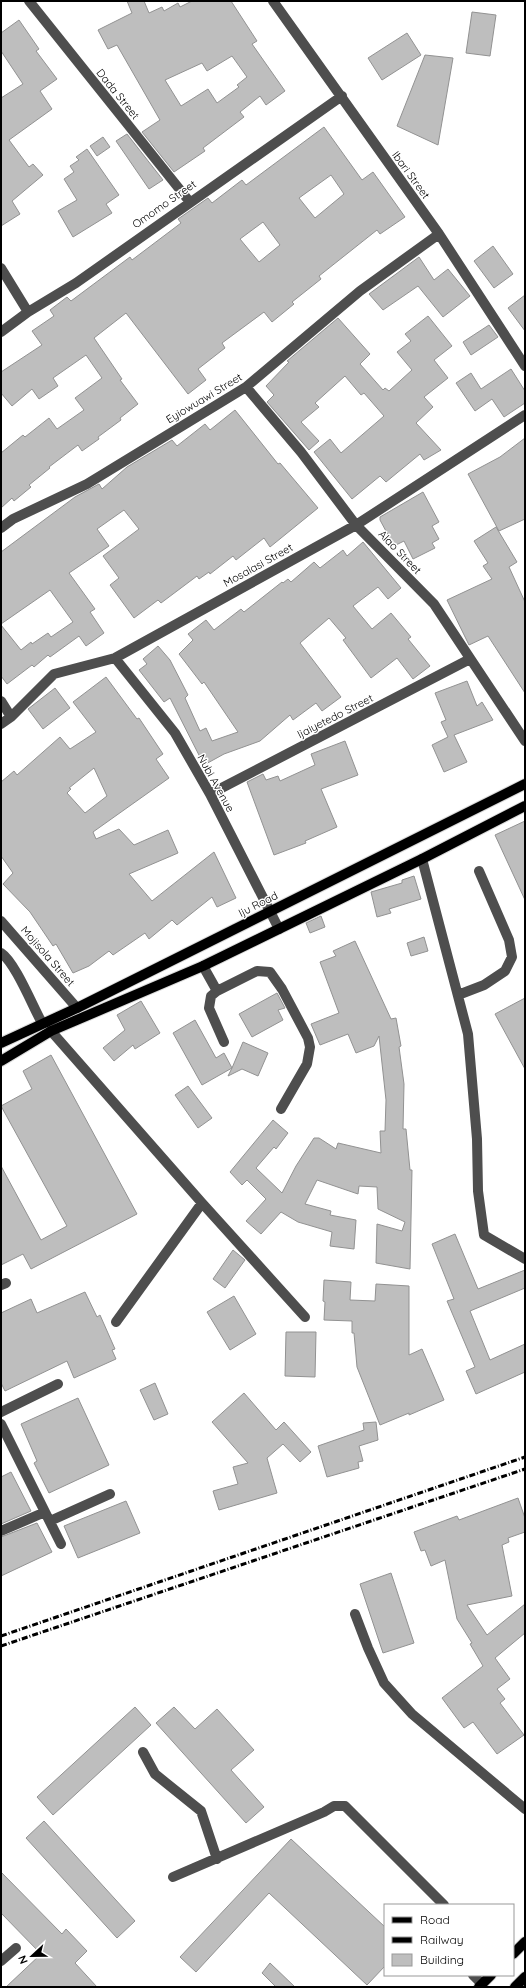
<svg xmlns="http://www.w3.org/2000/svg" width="526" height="1988" font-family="Quicksand,sans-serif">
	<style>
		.building { fill: #bebebe; stroke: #929292; fill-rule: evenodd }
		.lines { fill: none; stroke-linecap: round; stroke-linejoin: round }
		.major-casing { stroke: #dbdbdb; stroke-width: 12 }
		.minor { stroke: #4e4e4e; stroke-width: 10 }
		.major { stroke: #000; stroke-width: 10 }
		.rail { stroke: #000; stroke-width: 3; stroke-dasharray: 6 2 1 2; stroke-linecap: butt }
		.labels { text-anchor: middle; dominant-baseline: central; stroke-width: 3; stroke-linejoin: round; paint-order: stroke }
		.street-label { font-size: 11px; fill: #000; stroke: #fff }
	</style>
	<rect width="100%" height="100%" fill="#fff"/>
	<path class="building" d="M127,1H144L149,13L162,7L164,11L178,3L180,7L192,1H231L257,41L252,44L285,91L266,105L260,96L240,112L244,117L203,148L205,151L174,172L142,132L160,120L117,45L108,49L98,30L132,13ZM232,56L247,77L237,85L239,87L217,103L208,89L181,106L165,80L202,63L207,71Z
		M472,12L496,15L490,56L466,53Z
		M19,20L39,49L36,51L57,79L40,91L52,109L9,140L29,167L33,164L43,175L12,201L20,214L1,226V98L23,84L1,51V33Z
		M407,33L421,55L382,80L368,58Z
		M425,55L453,58L438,145L397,126Z
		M324,127L362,180L373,172L405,217L380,234L377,230L319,276L321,279L292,302L294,304L272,322L264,312L222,343L225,348L198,369L206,380L188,394L126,313L94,338L122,379L120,380L138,404L120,418L121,420L98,437L99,439L82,451L78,445L49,467L50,468L29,485L31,487L14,501L12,498L1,508V453L23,435L25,437L49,418L57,429L84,410L75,398L102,378L86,355L53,378L58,386L39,399L32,389L12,406L1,393V372L42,345L32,331L54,316L50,310L67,297L71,301L130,257L132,260L181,223L178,219L208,198L212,203L242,180L246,185ZM331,175L344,194L315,218L299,198ZM263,222L280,245L259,262L240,239Z
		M127,134L163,180L149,189L116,141Z
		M103,137L110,147L97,156L90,146Z
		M87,149L119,195L106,204L112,213L73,237L58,211L77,200L64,179L74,172L70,166L79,160L76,157Z
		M493,246L513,274L494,288L474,261Z
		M419,257L434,280L448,269L470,296L443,317L418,286L383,310L369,294Z
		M525,295V331L508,308Z
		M428,316L452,346L434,360L448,378L424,397L433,407L416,423L441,450L424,460L420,454L386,482L380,476L352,499L314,452L330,439L341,453L384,416L364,393L361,395L345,376L315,403L319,407L301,422L319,441L309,450L267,402L274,395L266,386L289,362L287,361L338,318L370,354L360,364L383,390L385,388L389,391L412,370L397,352L411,341L405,334Z
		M489,325L498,337L471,355L463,342Z
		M511,369L525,391V403L504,417L492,399L475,411L456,383L471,373L481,389Z
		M235,410L278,464L280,463L318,508L270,547L264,538L236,560L233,556L210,574L209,572L199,579L197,576L161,603L158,600L134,618L110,585L119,578L103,556L139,529L124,510L97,529L109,546L69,573L95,609L90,612L104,633L86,646L79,636L50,657L48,655L34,667L32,665L7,684L1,676V625L21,650L31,642L32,644L48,633L51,637L73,622L50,590L1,624V552L75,497L99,484L102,489L127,467L172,440L177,446L205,424L210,430Z
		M525,438V519L499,531L468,474L500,457Z
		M423,492L439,522L432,526L439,539L432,543L435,548L413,559L404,541L394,546L380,520V517Z
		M496,527L517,562L509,567L525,602V693L488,636L469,645L447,600L492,579L483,566L488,563L474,541Z
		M363,542L401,588L388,599L378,587L353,606L372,629L391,613L411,637L408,639L430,666L413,679L397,658L371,678L343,640L346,638L329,618L300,643L341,697L322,711L316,703L293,720L290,715L260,741L224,754L204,765L170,698L164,702L139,670L147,664L143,659L158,646L170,660L188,695L185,698L200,731L206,728L212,741L238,732L204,682L202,684L179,654L193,640L188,634L206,620L214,630L241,609L244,612L282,582L283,583L288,579L291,582L314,562L320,568L343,550L347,556Z
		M106,677L137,719L139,718L163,754L156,759L169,778L93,832L96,839L119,829L134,845L168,830L178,853L129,874L152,901L214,852L236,898L217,907L212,897L177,925L172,920L149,939L145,933L113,955L109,951L89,966L73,973L56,944L53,946L30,912L3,884L13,873L1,856V782L14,771L17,775L60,737L70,749L96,732L73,702ZM94,768L107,796L85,813L67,793L71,789L69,788Z
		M467,681L477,706L482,702L493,720L454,735L467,762L444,772L432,745L448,737L441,722L446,720L435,693Z
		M55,688L70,708L43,729L28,709Z
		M345,741L358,775L321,789L337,827L305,841L306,843L274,855L247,782L263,774L266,780L278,776L280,781L315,765L311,754Z
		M525,821V900L495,835Z
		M414,876L421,899L389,909L391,913L377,917L371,892L402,883V880Z
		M321,916L325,927L310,933L306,923Z
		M424,937L428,951L411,956L407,943Z
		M355,941L391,1019L396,1018L401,1046L399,1047L404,1084L403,1129H406L410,1170H412L410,1269L376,1263L377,1224L402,1231L405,1222L378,1209L377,1187L359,1186L358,1194L317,1180L305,1204L331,1211L330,1215L356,1220L354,1249L330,1246L332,1232L298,1222L281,1212L261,1234L246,1221L266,1199L247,1180L242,1185L230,1172L273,1120L288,1133L276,1149L274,1147L256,1168L282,1193L296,1166L314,1138H319L336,1149L338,1143L381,1153L380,1131H385L386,1100L379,1036L374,1046L356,1053L348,1034L320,1045L311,1024L339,1013L320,962L336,956L333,951Z
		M277,993L285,1008L278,1010L283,1020L252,1037L239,1014Z
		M525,998V1069L495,1014Z
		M141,1001L160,1033L135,1049L133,1045L114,1061L103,1048L125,1030L117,1015Z
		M195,1020L216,1058L224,1053L232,1068L243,1042L268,1053L258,1076L242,1069L228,1076L232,1068L202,1085L173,1033Z
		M51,1055L137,1214L31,1269L23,1254L1,1265V1166L41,1240L67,1226L1,1106L32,1089L23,1071Z
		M188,1086L212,1118L198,1128L175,1095Z
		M455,1234L478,1289L525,1270V1288L470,1311L490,1360L525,1344V1372L476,1394L466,1371L475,1367L447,1301L454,1299L432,1244Z
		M233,1250L245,1260L225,1288L213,1279Z
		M324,1280L351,1282L350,1300L375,1301L376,1284L409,1286V1355L422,1349L444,1400L409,1415V1413L380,1425L357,1367L354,1333H352V1321L324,1320L325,1302L323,1301Z
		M85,1292L97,1317L100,1315L115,1349L112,1350L116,1359L74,1378L67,1361L5,1391L1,1383V1313L31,1299L37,1313Z
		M234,1296L256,1334L230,1350L207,1312Z
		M286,1332H316L315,1377L285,1376Z
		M155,1383L168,1414L154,1420L140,1390Z
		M244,1393L276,1430L284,1422L311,1452L300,1462L283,1444L267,1458L277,1493L219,1510L213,1491L238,1484L233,1467L248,1463L212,1422Z
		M78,1398L109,1465L49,1493L34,1463L37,1461L21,1424Z
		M376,1422L378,1440L359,1446L363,1461L358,1462L359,1468L327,1477L318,1446L364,1430L363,1423Z
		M11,1472L31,1511L1,1524V1477Z
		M518,1498L525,1518V1532L508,1538L509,1542L502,1545L512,1596L467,1605L487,1635L525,1604V1633L495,1658L510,1679L497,1689L505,1699L500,1703L524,1735L497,1754L473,1722L464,1728L442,1698L483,1666L470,1644L472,1643L457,1619L445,1560L431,1566L425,1550L421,1551L414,1532L457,1516L459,1520Z
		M126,1501L140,1533L78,1558L64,1526Z
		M37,1523L52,1552L1,1576V1537Z
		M391,1573L414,1643L383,1653L360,1584Z
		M135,1707L151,1725L53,1815L37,1797Z
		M174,1707L195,1729L217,1709L254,1750L231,1770L264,1807L246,1823L156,1723Z
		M44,1821L135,1921L117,1938L26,1838Z
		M291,1839L385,1927V1966L367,1985L269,1893L196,1972L180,1957Z
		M1,1872L62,1934L66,1929L87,1951L75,1963L97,1987H6L41,1954L1,1913Z
		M270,1963L295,1987H276L262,1973Z"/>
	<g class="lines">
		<g class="major-casing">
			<path id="major" d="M1,1043L77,1008L525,784
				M1,1061L51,1031L203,966L422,859L525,806
				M513,1954L525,1942
				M479,1987L491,1975
				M515,1987L525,1977"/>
		</g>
		<path class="minor" d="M29,1L189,201
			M273,1L439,234L525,366
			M1,268L28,312
			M1,332L28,312L76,283L342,96
			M246,387L301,452L356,525L434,604L525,741
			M1,528L13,519L87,484L246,387L360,291L439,234
			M115,658L175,733L210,794L279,929
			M1,701L11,717
			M1,724L11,717L54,674L115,658L356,525L525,415
			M210,794L470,659
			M422,859L468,1034L477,1139L478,1191L484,1235L525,1259
			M1,921L77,1008
			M1,953C15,962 33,1007 42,1023
			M203,966L217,991
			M458,995L484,985L505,971L512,957L509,940L479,871
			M51,1031L202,1203L305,1317
			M224,1042L209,1008L211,996L217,991L257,971L270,972L282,989L308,1038L310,1047L307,1064L281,1109
			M1,1285L6,1283
			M116,1322L202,1203
			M1,1412L58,1384
			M1,1424L61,1544
			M50,1521L110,1494
			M1,1531L45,1512
			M355,1614L368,1648L384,1683L412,1714L525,1809
			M143,1752L155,1774L201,1811L217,1859
			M173,1877L324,1812L334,1806H345L444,1905
			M1,1961L16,1948
			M473,1975L482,1984"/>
		<use href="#major" class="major"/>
		<path class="rail" d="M1,1636L525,1457
			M1,1646L525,1469"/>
	</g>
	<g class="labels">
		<g class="street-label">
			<text transform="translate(118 94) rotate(51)">Dada Street</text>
			<text transform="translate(411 175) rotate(54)">Ibari Street</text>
			<text transform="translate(164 204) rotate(-35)">Omomo Street</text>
			<text transform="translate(204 398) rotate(-31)">Eyiowuawi Street</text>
			<text transform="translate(400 552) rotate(46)">Alao Street</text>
			<text transform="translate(258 565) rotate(-29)">Mosalasi Street</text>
			<text transform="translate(335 716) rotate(-27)">Ijaiyetedo Street</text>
			<text transform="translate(216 783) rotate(61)">Nubi Avenue</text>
			<text transform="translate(258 904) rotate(-27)">Iju Road</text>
			<text transform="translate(48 956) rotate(49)">Mojisola Street</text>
		</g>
	</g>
	<rect width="526" height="1988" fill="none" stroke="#000000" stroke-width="4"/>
	<rect x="384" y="1904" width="130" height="72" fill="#ffffff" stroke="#999999"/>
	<rect x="392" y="1917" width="20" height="6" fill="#000000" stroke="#999999"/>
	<text x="420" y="1924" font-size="12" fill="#000000">Road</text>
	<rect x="392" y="1937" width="20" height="6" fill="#000000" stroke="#999999"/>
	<text x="420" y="1944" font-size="12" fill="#000000">Railway</text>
	<rect x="392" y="1954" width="20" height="12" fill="#bebebe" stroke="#999999"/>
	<text x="420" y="1964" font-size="12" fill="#000000">Building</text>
	<g transform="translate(32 1956) rotate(248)" stroke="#ffffff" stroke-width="3" paint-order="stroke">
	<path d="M0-3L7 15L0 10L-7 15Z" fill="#000000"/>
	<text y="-6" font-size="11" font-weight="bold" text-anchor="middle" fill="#000000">N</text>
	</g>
</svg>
